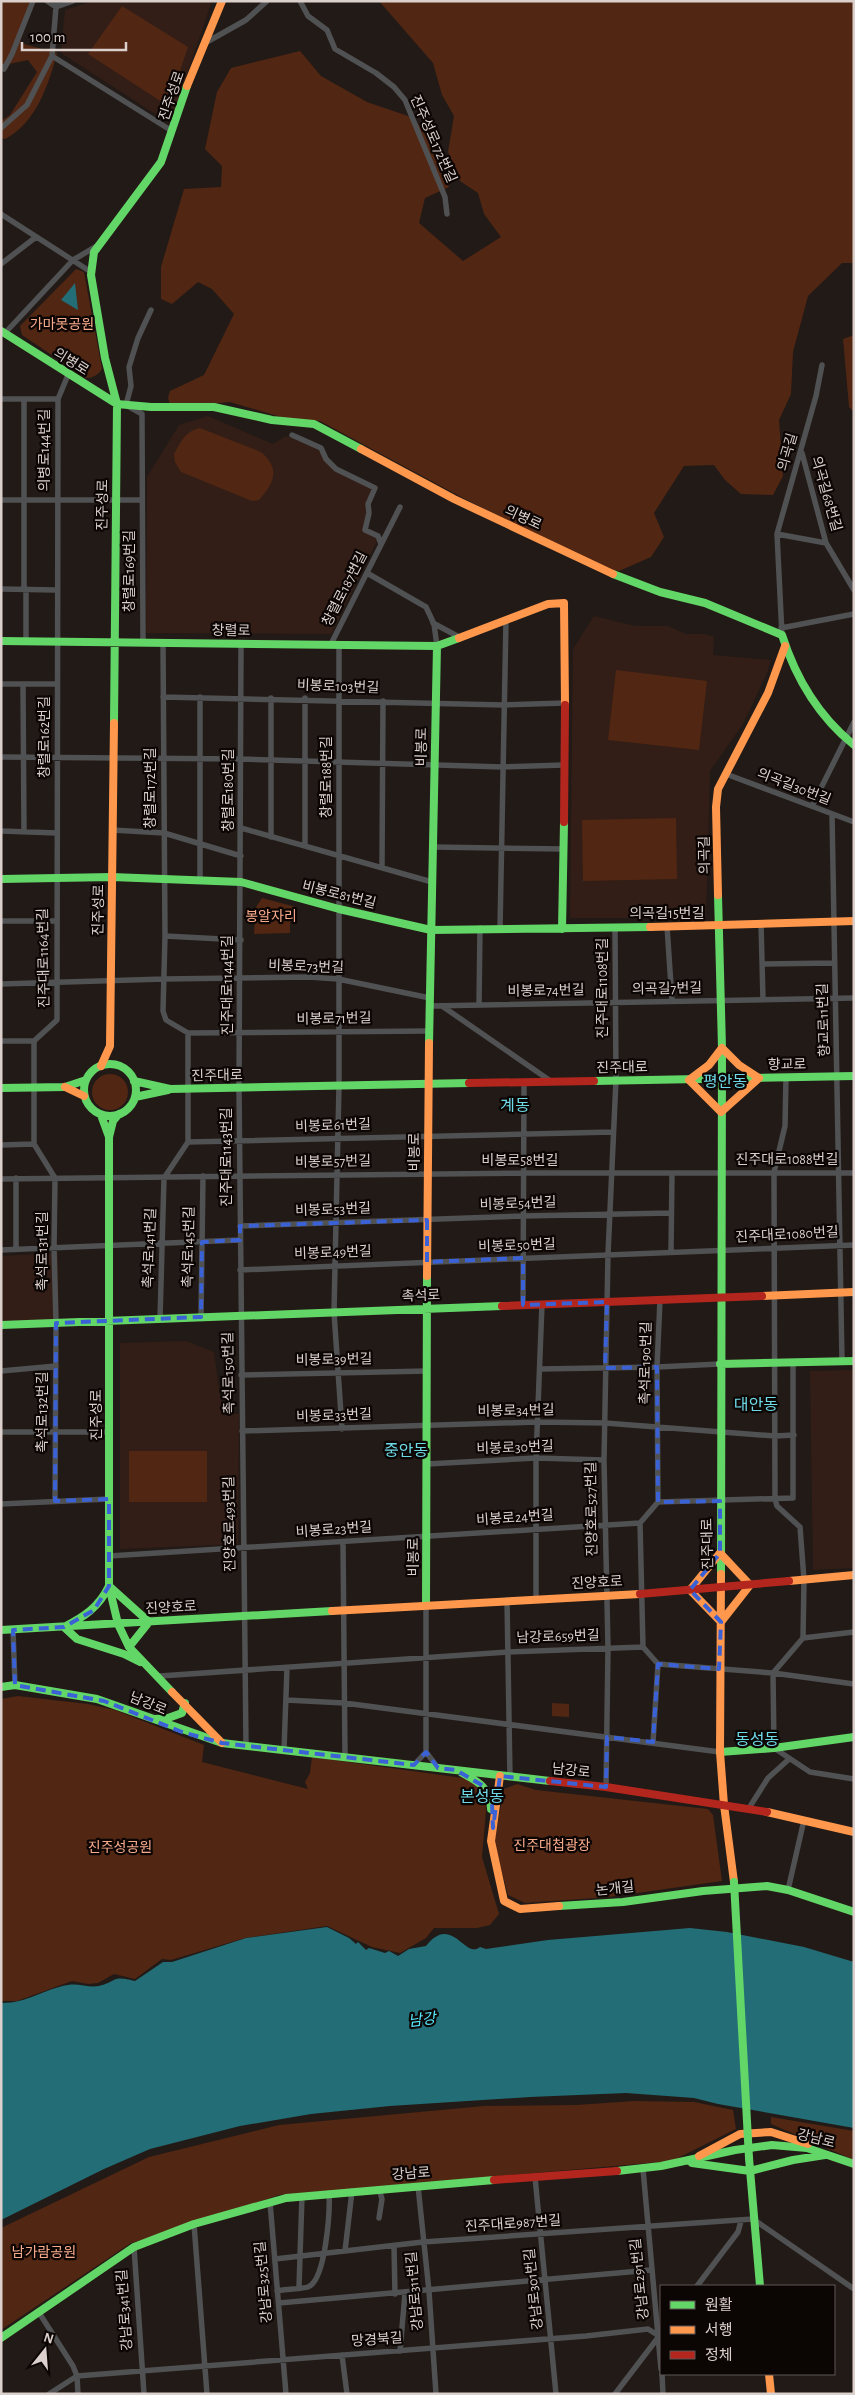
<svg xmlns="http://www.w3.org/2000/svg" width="855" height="2395" font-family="'Alegreya Sans','Noto Sans KR',sans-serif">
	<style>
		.built { fill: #321e16 }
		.green { fill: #512613 }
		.water { fill: #236d76 }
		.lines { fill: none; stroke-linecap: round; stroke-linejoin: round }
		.street { stroke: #505152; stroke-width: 5.5 }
		.fast { stroke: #63d668; stroke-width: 8 }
		.slow { stroke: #ff974d; stroke-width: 8 }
		.jam { stroke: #b3261e; stroke-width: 8 }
		.fast-bridge { stroke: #63d668; stroke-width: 8 }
		.marked { fill: none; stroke: #3a62d6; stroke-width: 4; stroke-dasharray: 10 6; stroke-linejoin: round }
		.labels { text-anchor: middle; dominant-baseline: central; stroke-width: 4.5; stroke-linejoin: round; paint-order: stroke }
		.street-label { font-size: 14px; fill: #dbd0cc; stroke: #0b0504 }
		.park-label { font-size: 14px; fill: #f8ab8b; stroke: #0b0504 }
		.water-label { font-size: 15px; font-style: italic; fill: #56ecff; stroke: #0b0504 }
		.quarter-label { font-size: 16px; fill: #6dd8e6; stroke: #0b0504 }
	</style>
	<rect width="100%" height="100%" fill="#221a16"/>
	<path class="built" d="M94,1H212L173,115L163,119L61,53L65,10Z
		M208,416L273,444L286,436L317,448L333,469L374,487L363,528L378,539L331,634L146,633L147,477L179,425Z
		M594,616L635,626H668L686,634H705L714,637L713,655L771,660L767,673L743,724L710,771L706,918H570L573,649Z
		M58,1253L59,1317L55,1321L1,1323V1256Z
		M186,1341L214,1352L220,1397L225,1414H239L238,1544L120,1549V1343Z
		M854,1370V1568L813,1570L810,1371Z"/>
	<path class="green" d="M1,1H29L32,5L17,38L24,44L57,53C49,84 36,123 5,139L1,138V121L10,115L37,72L28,60L4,65L1,68Z
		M379,1H854V263H842L808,296L793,352L791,394L779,420L783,476L773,495L741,494L725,480L714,465L684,466L654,513L664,537L651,557L619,571L605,569L461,497L320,421L284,418L230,402L200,405L172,411L168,398L170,391L204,375L234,314L212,289L198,282L172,304L161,299V267L184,189L221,187L222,166L205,149L217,92L231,68L300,51L321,76L367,102L411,117L428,134L449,187L425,198L419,223L463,261L501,237L484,214L478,193L460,181L448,152L454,116L442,95L433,63Z
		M122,6L188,47L168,106L88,54Z
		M76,269L84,272L102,369C98,375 93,378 86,378L22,335L20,326Z
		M854,335V412L849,407L843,339Z
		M200,428L261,452C281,469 274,483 259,500L252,501L181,472L175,462L174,454C181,442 185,431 200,428Z
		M616,670L707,681L699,750L608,740Z
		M676,818L677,879L583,881L582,820Z
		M262,898L296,907L290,923V933L254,934L256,907Z
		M92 1092a18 18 0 1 1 36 0a18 18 0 1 1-36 0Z
		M129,1451H207V1502H129Z
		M18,1696L88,1704L115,1710L204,1745L202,1762L308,1789L305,1782L310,1773L312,1757L470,1779L485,1792L486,1811L482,1857L499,1914L490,1925L477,1928H434L426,1938L400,1953L372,1947L327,1926L245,1938L171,1960L162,1959L135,1979L114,1974L98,1983L88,1984L72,1981L17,2001H1V1699Z
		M552,1703L569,1704V1717L552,1716Z
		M517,1784L536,1790L708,1809L713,1815L722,1881L609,1897L525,1903L508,1895L494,1842L504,1789Z
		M634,2101L694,2102L733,2110L736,2129L672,2161L279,2195L157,2236L131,2243L1,2330V2228L149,2157L279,2125L484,2106L576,2105Z
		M771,2117L854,2131V2160L771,2124Z"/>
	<path class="water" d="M75,283L78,310L61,300Z
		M327,1927L349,1938L356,1944L358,1942L366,1950L369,1948L385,1953L389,1951L398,1956L409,1949L426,1946C452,1913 465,1960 480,1947L486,1949L548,1940L690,1928L727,1932L804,1947L854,1962V2128L718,2104L694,2098L626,2093L530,2097L390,2106L311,2114L240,2126L150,2149L104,2169L1,2220V2003C29,2003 43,1989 68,1985C79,1983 88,1988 99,1986C119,1981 110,1975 135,1981L163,1962H172L246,1938Z"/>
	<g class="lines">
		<path class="street" d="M47,1L56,7L73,1
			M300,1L308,16L327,30L335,49L376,73L394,87L405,100L445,197L447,214
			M205,43L246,20L267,1
			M52,56L172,131
			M52,56L56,7L58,1
			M1,66L4,69L12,54L33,1
			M1,128L27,105L52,56
			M1,214L91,272V275
			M1,264L36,237
			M5,333L73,260L97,246
			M1,399H58
			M292,435L321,448L326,459L336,469L375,488L368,504L369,513L365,530L378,536L381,544
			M802,453L826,543L854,590
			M1,500H142
			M777,534L826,543
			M367,573L426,607L434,624L437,646
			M1,589L56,590
			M24,590V400
			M433,623L461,638
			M781,628L854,614
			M782,635L777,534L816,396L822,365
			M26,641V590
			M143,642L142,414L126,405L131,386L129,367L138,338L151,310
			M163,643L165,936L163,1011L166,1020L188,1033L429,1031
			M241,644L239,1088L246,1746
			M331,644L400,507
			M339,645V1086L334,1312L342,1429
			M1,684H57
			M23,684L24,832
			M163,697L504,705L565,703
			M1,757L241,759L503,767L564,765
			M726,774L854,822
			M812,806L854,722
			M832,814L842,1361
			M241,828L432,882
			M112,830L164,833L241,856
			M1,831L57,833
			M271,837V698
			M305,846V698
			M433,847L564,849
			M382,867L383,701
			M200,881V697
			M1,921H56
			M761,923L763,1000
			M667,926L672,1001
			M500,929L506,620
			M165,936L241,940
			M763,964L834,963
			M1,984L164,979L309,977L338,979L430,998
			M479,1005L480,928
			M429,1006L854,998
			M442,1006L552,1082
			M1,1041H34
			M786,1077L785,1126L774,1172L775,1499L777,1506L800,1527L804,1580L803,1638
			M188,1142L613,1132
			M1,1145L34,1144
			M55,1178L34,1144V1041L57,1020L58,399L68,375
			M1,1179L523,1173H854
			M240,1226L523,1216L671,1213
			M1,1250L240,1240
			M16,1250V1178
			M671,1252L672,1173
			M240,1270L854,1245
			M523,1305L524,1082
			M201,1317L203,1176
			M160,1319L164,1178L188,1142V1033
			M540,1369L657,1367L720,1364
			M1,1371L56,1366
			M241,1375L427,1371
			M242,1431L537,1422L605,1423L775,1436L794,1435
			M1,1432H109
			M427,1464L536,1458L604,1460
			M55,1501L56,1323L54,1248L55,1178
			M658,1502L793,1498V1362
			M1,1504L109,1499
			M343,1543L345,1756
			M109,1556L640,1523
			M536,1599V1458L542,1304
			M507,1600L510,1777
			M426,1605V1752
			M13,1630L15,1685
			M803,1638L854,1632
			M658,1664L773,1673L854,1684
			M773,1673L774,1748L810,1772L854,1779
			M773,1673L803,1638
			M160,1676L508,1652L643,1647
			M286,1700L344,1703L720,1752
			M653,1742L658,1664L643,1647L640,1523L658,1502L657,1367L660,1300
			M284,1750L287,1668
			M426,1752L438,1768
			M414,1765L426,1752
			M606,1787L608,1648L604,1460L608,1254L616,1080L615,927
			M749,1808L768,1778L788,1760
			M788,1890L804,1820
			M643,2169L661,2369
			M535,2177L556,2394
			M418,2186L429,2291L436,2394
			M270,2202L286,2394
			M379,2218L382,2199L379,2189
			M194,2224L207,2394
			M394,2246L395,2294
			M134,2247L144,2394
			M345,2251L352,2191
			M275,2259L423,2242L753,2219L854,2289
			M697,2286L738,2232L741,2221
			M299,2287L302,2196
			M277,2291C285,2289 302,2289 308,2287C326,2280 330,2210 329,2193
			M279,2303L651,2270
			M38,2311L73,2366L77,2376L78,2394
			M400,2351L405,2293
			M342,2355L347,2394
			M662,2374L663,2394
			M49,2394L77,2376L586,2336L648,2329L659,2336
			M615,2394L660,2335"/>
		<path class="fast" d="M1,331L117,404L151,407H214L272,420L314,424L361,449
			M613,574L660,592L705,603L782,635C796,679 818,716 854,745
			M1,641L437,646L459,638
			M114,723L117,404L105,358L91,275L94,252L161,162L187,86
			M1,879L112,877L241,882L339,909L431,930L650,927
			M718,895L722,1048L721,1574
			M562,929L564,822
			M429,1043L437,646
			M84 1090a26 26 0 1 1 52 0a26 26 0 1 1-52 0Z
			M134,1081L170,1089L469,1083
			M594,1081L854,1076
			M1,1088L65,1087L86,1080
			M135,1097L168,1090
			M119,1114L113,1121L109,1137V1586L118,1624L129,1647L172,1692
			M101,1115L109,1137
			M1,1325L502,1306
			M720,1364L854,1361
			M426,1605L427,1276
			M1,1630L332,1611
			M129,1647L149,1622L109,1586C99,1607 84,1617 64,1627L77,1639L124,1654L140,1662
			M1,1687L15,1685L97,1699L222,1743L550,1781
			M155,1719L168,1718L182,1713L185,1703
			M720,1752L774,1748L854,1737
			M462,1773C478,1781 491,1789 491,1809
			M559,1906L623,1902L703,1891L767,1886L788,1890L854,1912
			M749,2158L760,2286
			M692,2163L750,2171L793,2160L825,2155
			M617,2171L661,2166L735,2150L772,2145L807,2148L854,2164
			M1,2338L134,2247L194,2224L286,2198L494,2180"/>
		<path class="slow" d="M187,86L222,1
			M361,449L454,499L613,574
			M459,638L548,604L564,603L565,705
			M718,895L716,807L718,789L768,693L785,646
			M650,927L854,921
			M722,1048L739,1065L759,1078L721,1112L689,1080L709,1065Z
			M101,1066L110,1046L114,723
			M65,1087L84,1096
			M427,1276L429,1043
			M762,1296L854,1292
			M720,1553L750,1585L721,1622L690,1590Z
			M721,1574L720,1752L724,1805L734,1882
			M789,1581L854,1575
			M332,1611L640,1594
			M172,1692L222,1743
			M500,1776L491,1841L504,1901L520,1909L559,1906
			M767,1812L854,1832
			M699,2156L740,2134L771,2132L808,2144
			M769,2374L771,2394"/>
		<path class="jam" d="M564,822L565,705
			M469,1083L594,1081
			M502,1306L762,1296
			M640,1594L789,1581
			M550,1781L606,1787L767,1812
			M494,2180L617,2171"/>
		<path class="fast-bridge" d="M734,1882L749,2158"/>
	</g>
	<path class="marked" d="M427,1220V1262L523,1258V1305L607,1302L605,1368L657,1367L658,1502L720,1501V1553L690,1590L721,1622L719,1669L658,1664L653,1742L607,1737L606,1787L500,1776L493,1828L492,1802L485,1787L456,1770L438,1768L426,1752L414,1765L222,1743L182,1732L104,1701L15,1685L13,1630L64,1627L94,1610L109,1586V1499L55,1501L56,1323L201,1317L202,1242L240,1240V1226Z"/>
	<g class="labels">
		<g class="street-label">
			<text transform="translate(172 96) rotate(-71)">진주성로</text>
			<text transform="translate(433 139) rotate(66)">진주성로172번길</text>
			<text transform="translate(71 362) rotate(32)">의병로</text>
			<text transform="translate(45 450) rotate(-90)">의병로144번길</text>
			<text transform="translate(788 452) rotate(-74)">의곡길</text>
			<text transform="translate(826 494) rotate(74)">의곡길68번길</text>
			<text transform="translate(103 505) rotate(-89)">진주성로</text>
			<text transform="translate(523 518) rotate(25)">의병로</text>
			<text transform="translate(130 571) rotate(-90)">창렬로169번길</text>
			<text transform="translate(345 589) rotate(-63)">창렬로187번길</text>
			<text transform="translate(231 631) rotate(1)">창렬로</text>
			<text transform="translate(338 687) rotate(2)">비봉로103번길</text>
			<text transform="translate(45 737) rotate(-90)">창렬로162번길</text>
			<text transform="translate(422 747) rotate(-89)">비봉로</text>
			<text transform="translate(327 777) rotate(-90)">창렬로188번길</text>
			<text transform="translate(794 787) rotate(21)">의곡길30번길</text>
			<text transform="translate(151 788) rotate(-90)">창렬로172번길</text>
			<text transform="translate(229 790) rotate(-90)">창렬로180번길</text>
			<text transform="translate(705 855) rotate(-91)">의곡길</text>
			<text transform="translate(339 895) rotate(14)">비봉로81번길</text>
			<text transform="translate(99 910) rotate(-89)">진주성로</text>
			<text x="667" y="914">의곡길15번길</text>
			<text transform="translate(44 958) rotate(-91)">진주대로1164번길</text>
			<text transform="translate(306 967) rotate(2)">비봉로73번길</text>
			<text transform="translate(228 985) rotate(-90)">진주대로1144번길</text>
			<text transform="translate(603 988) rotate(-90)">진주대로1108번길</text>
			<text transform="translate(667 989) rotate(-1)">의곡길7번길</text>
			<text transform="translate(546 991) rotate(-1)">비봉로74번길</text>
			<text transform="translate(334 1019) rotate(-1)">비봉로71번길</text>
			<text transform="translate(824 1020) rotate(-92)">향교로11번길</text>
			<text transform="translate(787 1065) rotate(-1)">향교로</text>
			<text transform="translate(622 1068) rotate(-1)">진주대로</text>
			<text transform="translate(217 1076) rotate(-1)">진주대로</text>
			<text transform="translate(333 1126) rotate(-2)">비봉로61번길</text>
			<text transform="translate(415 1152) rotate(-90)">비봉로</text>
			<text transform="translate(227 1157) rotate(-90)">진주대로1143번길</text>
			<text x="787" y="1160">진주대로1088번길</text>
			<text x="520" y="1161">비봉로58번길</text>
			<text transform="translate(333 1162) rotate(-1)">비봉로57번길</text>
			<text transform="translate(518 1204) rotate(-2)">비봉로54번길</text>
			<text transform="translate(333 1210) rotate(-2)">비봉로53번길</text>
			<text transform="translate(787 1235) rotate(-3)">진주대로1080번길</text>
			<text transform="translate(517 1246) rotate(-2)">비봉로50번길</text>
			<text transform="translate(189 1247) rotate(-89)">촉석로145번길</text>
			<text transform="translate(150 1248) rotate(-88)">촉석로141번길</text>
			<text transform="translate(43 1251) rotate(-90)">촉석로131번길</text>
			<text transform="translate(333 1253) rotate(-2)">비봉로49번길</text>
			<text transform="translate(421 1296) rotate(-2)">촉석로</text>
			<text transform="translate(334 1360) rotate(-1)">비봉로39번길</text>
			<text transform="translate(646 1363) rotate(-89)">촉석로190번길</text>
			<text transform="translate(229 1373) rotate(-91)">촉석로150번길</text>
			<text transform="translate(516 1411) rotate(-1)">비봉로34번길</text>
			<text transform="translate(43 1412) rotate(-90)">촉석로132번길</text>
			<text transform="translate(97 1415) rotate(-90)">진주성로</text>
			<text transform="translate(334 1416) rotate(-2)">비봉로33번길</text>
			<text transform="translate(515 1448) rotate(-2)">비봉로30번길</text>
			<text transform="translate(592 1509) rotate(-91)">진양호로527번길</text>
			<text transform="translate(515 1518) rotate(-4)">비봉로24번길</text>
			<text transform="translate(230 1524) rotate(-91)">진양호로493번길</text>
			<text transform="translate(334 1530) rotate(-4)">비봉로23번길</text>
			<text transform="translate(708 1544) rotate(-91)">진주대로</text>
			<text transform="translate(414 1557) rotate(-90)">비봉로</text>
			<text transform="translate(597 1583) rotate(-3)">진양호로</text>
			<text transform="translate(171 1608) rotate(-3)">진양호로</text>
			<text transform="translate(558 1637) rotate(-2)">남강로659번길</text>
			<text transform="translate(148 1704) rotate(22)">남강로</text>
			<text transform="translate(571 1771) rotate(6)">남강로</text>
			<text transform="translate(615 1889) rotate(-6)">논개길</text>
			<text transform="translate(816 2139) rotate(14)">강남로</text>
			<text transform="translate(411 2174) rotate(-4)">강남로</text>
			<text transform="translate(513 2224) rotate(-4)">진주대로987번길</text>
			<text transform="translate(640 2279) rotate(-96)">강남로291번길</text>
			<text transform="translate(264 2282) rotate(-95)">강남로325번길</text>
			<text transform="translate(534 2289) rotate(-96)">강남로301번길</text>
			<text transform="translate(415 2291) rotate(-95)">강남로311번길</text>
			<text transform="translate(125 2310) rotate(-94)">강남로341번길</text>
			<text transform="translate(377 2340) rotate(-4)">망경북길</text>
		</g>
		<g class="park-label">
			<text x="62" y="325">가마못공원</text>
			<text x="271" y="917">봉알자리</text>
			<text x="552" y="1846">진주대첩광장</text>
			<text x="120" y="1848">진주성공원</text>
			<text x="44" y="2253">남가람공원</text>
		</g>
		<g class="water-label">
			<text transform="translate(422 2020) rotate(-7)">남강</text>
		</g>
		<g class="quarter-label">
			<text x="725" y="1082">평안동</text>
			<text x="515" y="1106">계동</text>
			<text x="756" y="1405">대안동</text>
			<text x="406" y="1451">중안동</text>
			<text x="757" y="1740">동성동</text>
			<text x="482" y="1797">본성동</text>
		</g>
	</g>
	<rect width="855" height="2395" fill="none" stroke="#dbd0cc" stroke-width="5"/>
	<rect x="660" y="2285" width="175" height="90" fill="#0b0504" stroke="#5e5654"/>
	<rect x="670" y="2301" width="25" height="8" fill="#63d668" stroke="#5e5654"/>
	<text x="705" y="2310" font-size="15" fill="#dbd0cc">원활</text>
	<rect x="670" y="2326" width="25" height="8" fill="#ff974d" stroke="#5e5654"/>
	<text x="705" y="2335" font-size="15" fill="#dbd0cc">서행</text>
	<rect x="670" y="2351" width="25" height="8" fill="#b3261e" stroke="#5e5654"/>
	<text x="705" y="2360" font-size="15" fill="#dbd0cc">정체</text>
	<g transform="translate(45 2350) rotate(17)" stroke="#0b0504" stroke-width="4" paint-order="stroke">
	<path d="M0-4L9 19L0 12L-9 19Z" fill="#dbd0cc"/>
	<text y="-8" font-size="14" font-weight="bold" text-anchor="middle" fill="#dbd0cc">N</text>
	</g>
	<path d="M22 42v8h104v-8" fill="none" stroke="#dbd0cc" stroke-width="2.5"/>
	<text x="30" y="42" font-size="15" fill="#dbd0cc" stroke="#0b0504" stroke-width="4" paint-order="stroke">100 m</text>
</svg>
